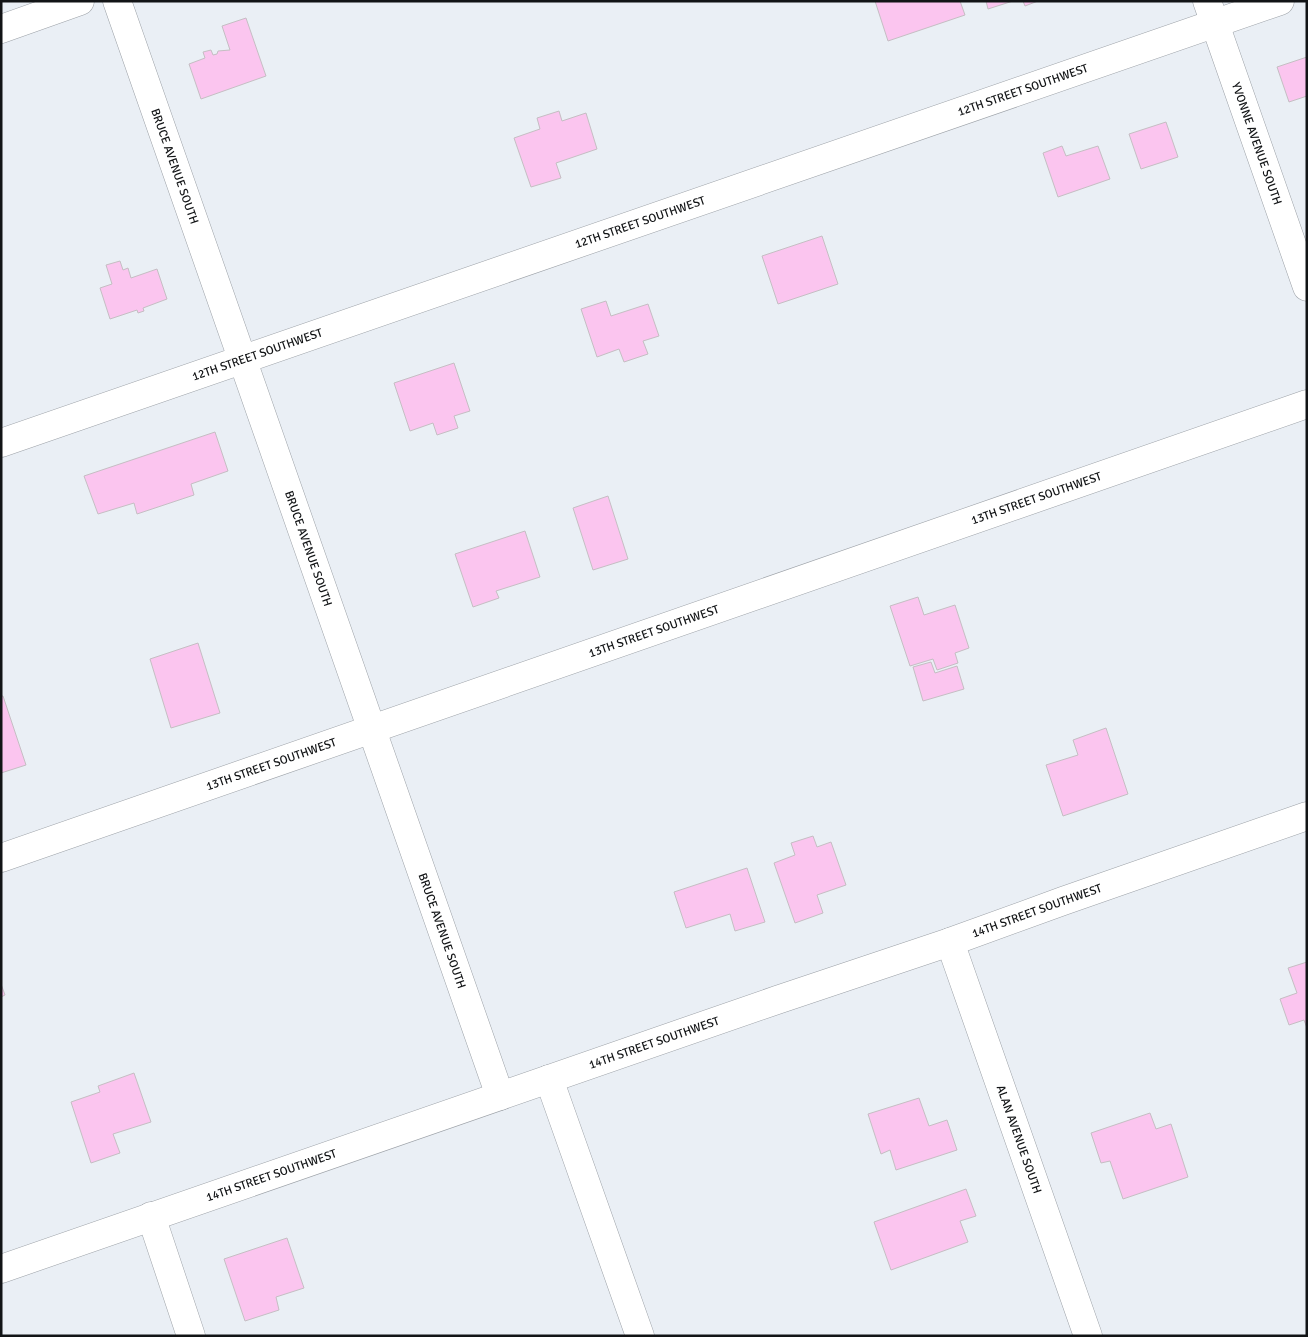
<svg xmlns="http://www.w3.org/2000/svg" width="1308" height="1337" font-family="Signika,sans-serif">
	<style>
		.building { fill: #fbc5ef; stroke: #c5bec3 }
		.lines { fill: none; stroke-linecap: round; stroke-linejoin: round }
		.minor-casing { stroke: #9ca1a7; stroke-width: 29 }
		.minor { stroke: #fff; stroke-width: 28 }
		.labels { text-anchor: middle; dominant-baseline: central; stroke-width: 4; stroke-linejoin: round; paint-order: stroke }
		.street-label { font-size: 12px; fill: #121416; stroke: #eaeff5 }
	</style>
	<rect width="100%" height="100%" fill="#eaeff5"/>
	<path class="building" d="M875,1H960L965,15L888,41Z
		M986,1H1013L988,9Z
		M1023,1H1038L1025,6Z
		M246,18L266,76L201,99L189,64L205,58L203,52L211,50L213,55L217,54L218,51L230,50L222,26Z
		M1307,57V96L1289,102L1277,67Z
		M559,111L562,121L586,113L597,149L556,163L561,178L531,187L514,138L540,129L537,118Z
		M1166,122L1178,157L1141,169L1129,134Z
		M1062,146L1066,156L1098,146L1110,179L1058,197L1043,153Z
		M822,236L838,284L778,304L762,256Z
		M120,261L123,270L128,268L131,278L157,269L167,299L143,308L144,311L138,313L137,310L110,319L100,288L112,284L106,265Z
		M606,301L611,316L648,304L659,336L643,341L648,354L624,362L619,349L597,357L581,309Z
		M454,363L470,411L454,416L458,428L437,435L433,423L410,431L394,383Z
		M215,432L228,471L191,484L194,495L137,514L134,503L98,514L84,476Z
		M608,496L628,559L593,570L573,508Z
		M525,531L540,577L496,591L499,598L473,607L455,554Z
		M918,597L924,615L955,605L969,648L955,653L958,663L937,670L933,659L910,666L890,606Z
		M198,643L220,713L171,728L150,659Z
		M931,662L935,673L957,666L964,689L923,701L913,667Z
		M1,696H3L26,765L1,773Z
		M1106,728L1128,794L1063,816L1046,765L1078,755L1073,740Z
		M813,836L817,847L831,842L846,885L817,895L823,913L795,923L774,863L795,855L791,843Z
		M747,868L765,922L735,931L730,914L686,928L674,892Z
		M1307,962V1028L1304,1020L1289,1025L1280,999L1297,993L1288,968Z
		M1,984L5,995L1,997Z
		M134,1073L151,1122L113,1134L120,1153L91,1163L71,1102L100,1092L98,1086Z
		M919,1098L929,1126L947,1120L957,1150L896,1170L890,1150L881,1154L868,1114Z
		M1150,1113L1156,1129L1171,1124L1188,1177L1123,1199L1110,1161L1101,1163L1091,1133Z
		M966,1189L976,1216L960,1221L968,1242L891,1270L874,1222Z
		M287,1238L304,1288L276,1297L279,1310L245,1321L224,1259Z"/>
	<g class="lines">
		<g class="minor-casing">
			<g id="minor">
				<path id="s1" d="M117,1L500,1096"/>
				<path id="s2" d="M1207,1L1307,287"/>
				<path d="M1,29L80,1"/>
				<path id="s3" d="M1,443L1280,1"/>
				<path id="s4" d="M1,858L1307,404"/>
				<path id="s5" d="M950,942L1088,1336"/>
				<path d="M549,1079L640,1336"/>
				<path d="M151,1216L191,1336"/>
				<path id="s6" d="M1,1269L777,1000L950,942L1063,901L1307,816"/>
			</g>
		</g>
		<use href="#minor" class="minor"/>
	</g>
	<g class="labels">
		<g class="street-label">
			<text stroke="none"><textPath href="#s3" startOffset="1081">12TH STREET SOUTHWEST</textPath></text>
			<text stroke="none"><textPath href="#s2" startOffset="151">YVONNE AVENUE SOUTH</textPath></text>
			<text stroke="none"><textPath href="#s1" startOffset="175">BRUCE AVENUE SOUTH</textPath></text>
			<text stroke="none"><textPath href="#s3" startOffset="676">12TH STREET SOUTHWEST</textPath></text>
			<text stroke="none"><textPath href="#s3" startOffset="271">12TH STREET SOUTHWEST</textPath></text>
			<text stroke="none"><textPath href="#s4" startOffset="1096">13TH STREET SOUTHWEST</textPath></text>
			<text stroke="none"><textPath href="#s1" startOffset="580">BRUCE AVENUE SOUTH</textPath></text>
			<text stroke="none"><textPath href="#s4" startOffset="691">13TH STREET SOUTHWEST</textPath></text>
			<text stroke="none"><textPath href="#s4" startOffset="286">13TH STREET SOUTHWEST</textPath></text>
			<text stroke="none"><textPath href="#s6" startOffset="1096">14TH STREET SOUTHWEST</textPath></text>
			<text stroke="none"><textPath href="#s1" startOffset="985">BRUCE AVENUE SOUTH</textPath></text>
			<text stroke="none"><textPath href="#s6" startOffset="691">14TH STREET SOUTHWEST</textPath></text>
			<text stroke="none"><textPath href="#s5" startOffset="209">ALAN AVENUE SOUTH</textPath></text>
			<text stroke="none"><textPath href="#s6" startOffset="286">14TH STREET SOUTHWEST</textPath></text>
		</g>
	</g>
	<rect width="1308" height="1337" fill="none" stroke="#121416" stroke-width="5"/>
</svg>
